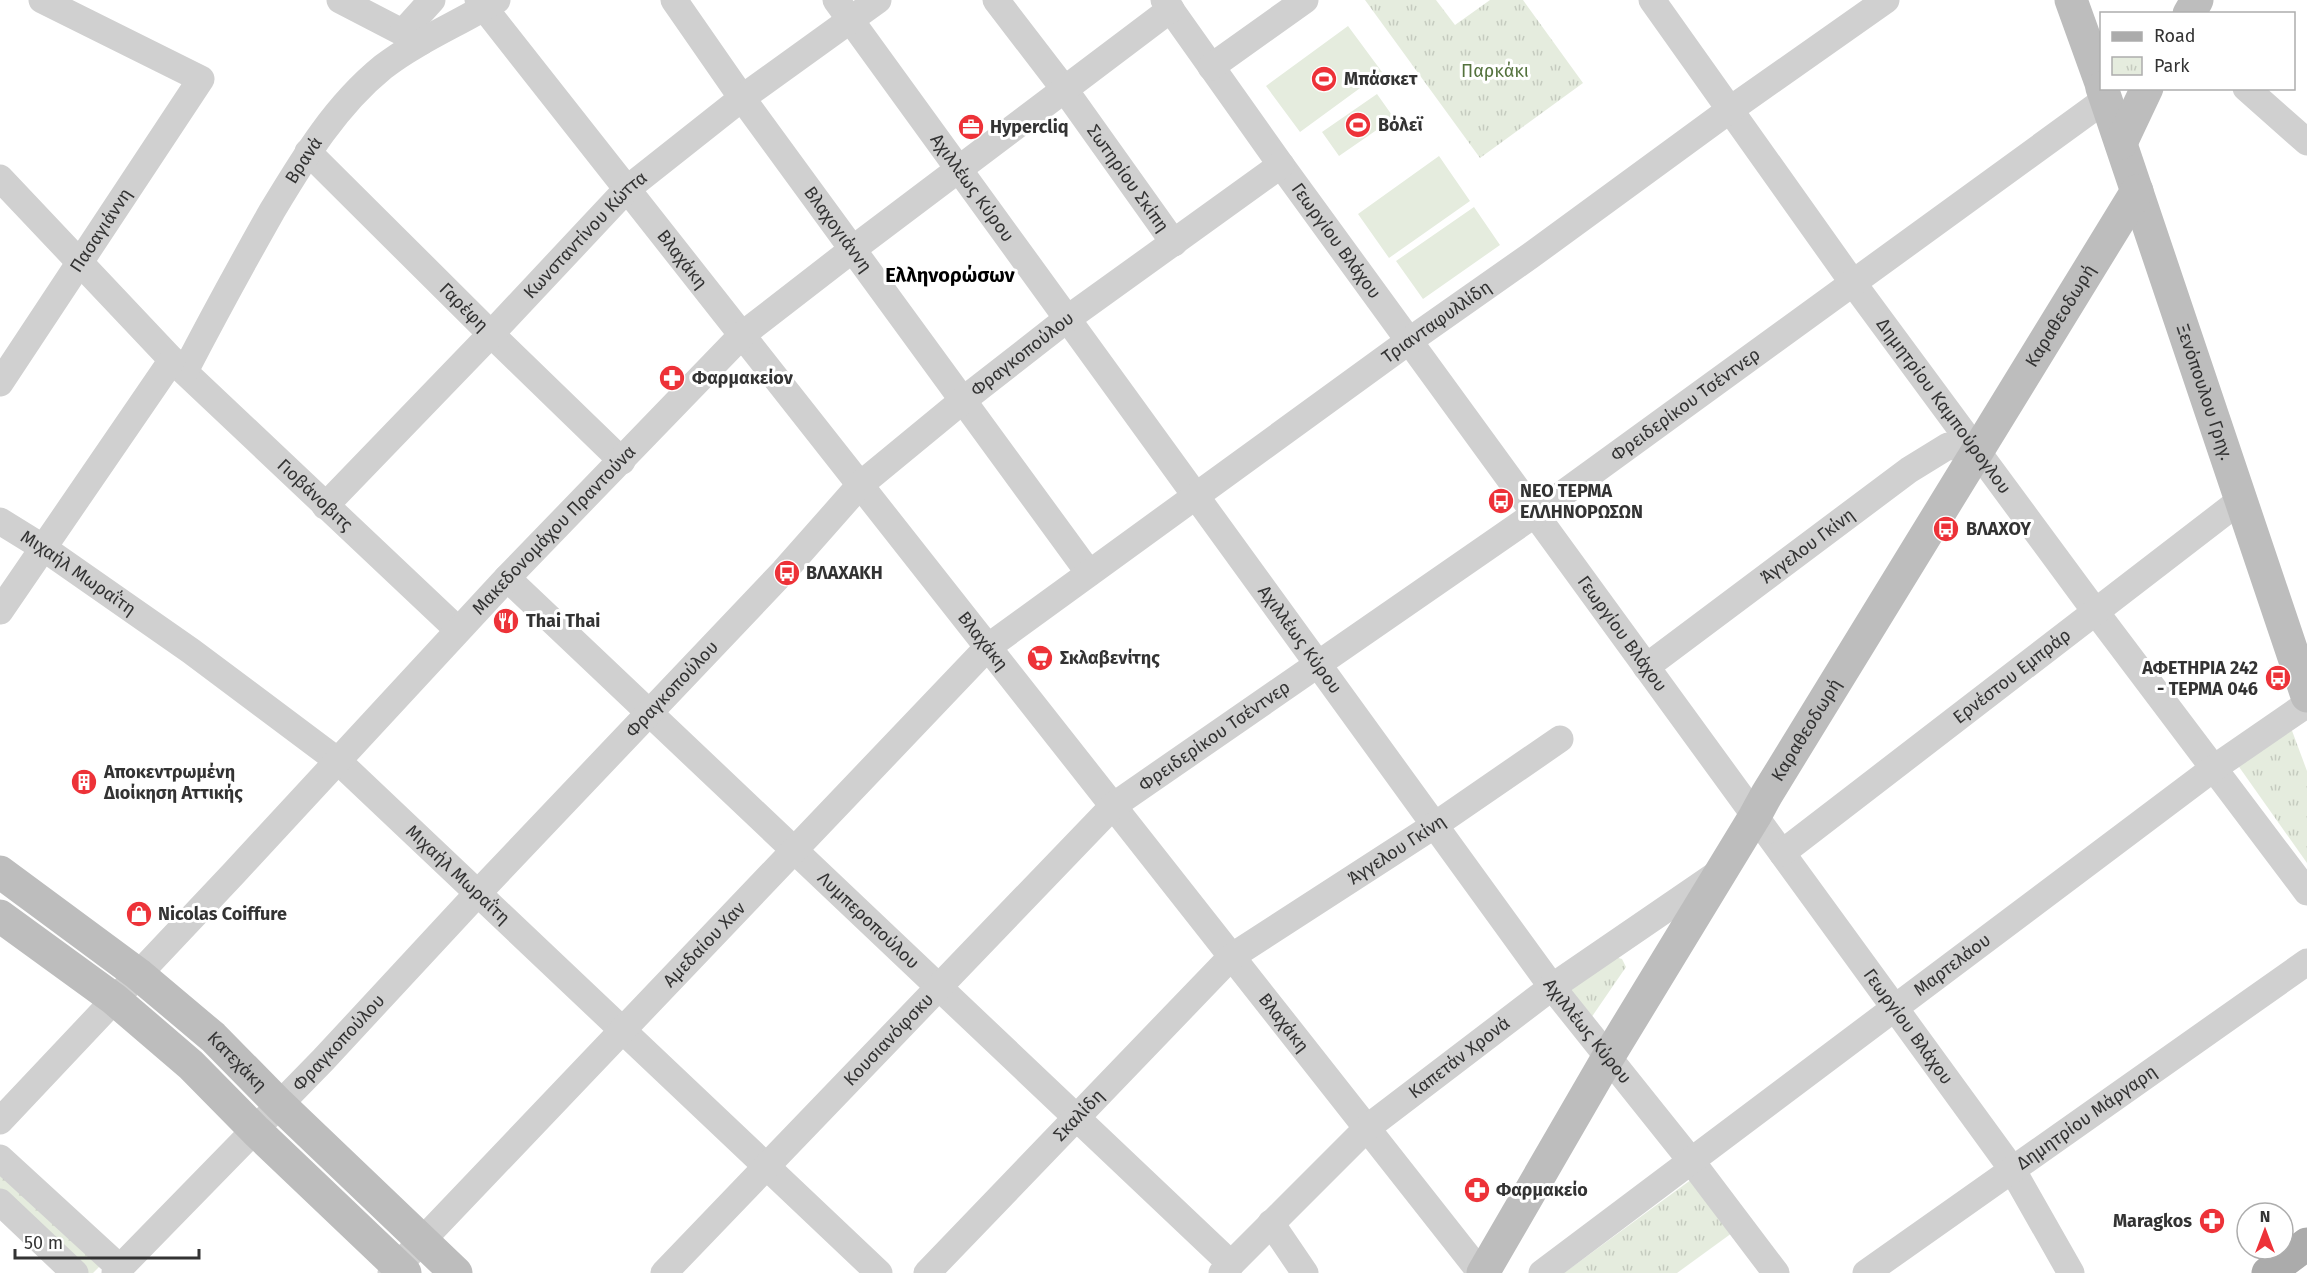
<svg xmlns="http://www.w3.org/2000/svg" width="2307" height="1273" font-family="'Fira Sans',sans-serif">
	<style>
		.green { fill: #e5ecde }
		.forest { fill: url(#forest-firs) }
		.park { fill: url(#park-tufts) }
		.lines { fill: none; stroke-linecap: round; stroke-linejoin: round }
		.street { stroke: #d0d0d0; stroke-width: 27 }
		.secondary { stroke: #bdbdbd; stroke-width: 33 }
		.primary { stroke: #ababab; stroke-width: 33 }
		.labels { text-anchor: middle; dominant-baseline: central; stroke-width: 6; stroke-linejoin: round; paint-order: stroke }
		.park-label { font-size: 18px; fill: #54723d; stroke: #fff }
		.poi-label { font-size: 18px; font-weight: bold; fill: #333; stroke: #fff; text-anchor: start }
		.street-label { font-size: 18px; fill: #333; stroke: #fff }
		.neighbourhood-label { font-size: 20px; font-weight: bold; fill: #000; stroke: #fff }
	</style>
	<defs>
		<pattern id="forest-firs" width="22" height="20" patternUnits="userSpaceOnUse" patternTransform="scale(1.5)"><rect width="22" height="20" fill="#e5ecde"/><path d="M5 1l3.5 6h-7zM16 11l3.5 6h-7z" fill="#c5cbbf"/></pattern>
		<pattern id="park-tufts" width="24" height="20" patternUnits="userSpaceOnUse" patternTransform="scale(1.5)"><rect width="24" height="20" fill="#e5ecde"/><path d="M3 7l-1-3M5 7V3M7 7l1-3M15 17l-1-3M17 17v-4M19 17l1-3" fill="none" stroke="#c5cbbf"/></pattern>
	</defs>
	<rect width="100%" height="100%" fill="#fff"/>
	<path class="green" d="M1348,26L1382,72L1300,132L1266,86Z
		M1377,94L1394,118L1339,156L1322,132Z
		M1439,156L1470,201L1389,258L1358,214Z
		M1474,207L1500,245L1423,299L1396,261Z"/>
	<path class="forest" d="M0,1169L102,1264L93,1273H87L0,1192Z"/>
	<path class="park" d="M1365,0H1436L1455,25L1490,0H1523L1583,83L1480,158Z
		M2291,728L2307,771V863L2237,764Z
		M1615,957L1622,959L1626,967L1591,1018L1567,986Z
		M1692,1179L1732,1233L1677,1273H1564Z"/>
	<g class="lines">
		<g class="street">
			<path d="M340,0L421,42"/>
			<path id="s1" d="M478,0L1481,1273"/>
			<path id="s2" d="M674,0L742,98L1089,573"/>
			<path id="s3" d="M836,0L1552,987L1692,1162L1776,1273"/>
			<path id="s4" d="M996,0L1065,90L1174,243"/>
			<path id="s5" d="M1164,0L1281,165L2012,1169L2071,1273"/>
			<path id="s6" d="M1652,0L1853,283L2095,611L2307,892"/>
			<path d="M403,32L432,0"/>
			<path d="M1211,67L1305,0"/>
			<path d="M2246,88L2307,142"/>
			<path id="s7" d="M308,152L491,334L622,461"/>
			<path id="s8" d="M0,178L172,360L458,630"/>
			<path id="s9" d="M185,371C213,317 242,264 272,211C304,158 335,106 383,67C418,40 460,23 497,0"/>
			<path id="s10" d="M0,383L201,79L42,0"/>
			<path id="s11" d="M325,506L491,334L627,189L742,98L878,0"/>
			<path id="s12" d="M0,521L42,547L191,651L338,761L879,1273"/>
			<path id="s13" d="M507,578L1231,1264"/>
			<path d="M0,611L172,360"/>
			<path id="s14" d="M1646,667L1909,470L1948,446L1978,450"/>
			<path id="s15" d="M1782,853L2242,499"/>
			<path id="s16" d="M0,1121L234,873L507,578L742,335L853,249L1171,9"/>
			<path d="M0,1158L120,1268"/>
			<path d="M0,1202L75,1273"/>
			<path d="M1271,1223L1305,1273"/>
			<path id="s17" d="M115,1273L323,1060L478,893L784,571L860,485L962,401L1067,319L1281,165"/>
			<path id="s18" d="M391,1273L988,647L1409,341L1530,256L1731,109L1886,0"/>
			<path id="s19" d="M664,1273L1113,806L1535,514L2106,99"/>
			<path id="s20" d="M927,1273L1231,957L1435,825L1560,739"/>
			<path id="s21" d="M1222,1273L1367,1128L1552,987L1717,874"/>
			<path id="s22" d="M1542,1273L2214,768L2307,704"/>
			<path id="s23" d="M1866,1273L2307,962"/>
		</g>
		<g class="secondary">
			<path d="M2071,0L2102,86"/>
			<path d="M2189,14L2197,0"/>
			<path id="s24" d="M2102,88L2307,696"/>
			<path d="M2121,143L2147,88"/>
			<path id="s25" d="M0,872L138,974L213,1037L279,1104L456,1273"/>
			<path d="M0,916L114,999L191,1065L256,1131L405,1273"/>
			<path id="s26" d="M1483,1273L1607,1059L1755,816L1767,794L2137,191"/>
		</g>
		<path class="primary" d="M2268,1273L2307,1244"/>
	</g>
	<defs>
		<g id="stadium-disc" transform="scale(1.35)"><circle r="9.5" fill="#ed3238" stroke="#fff"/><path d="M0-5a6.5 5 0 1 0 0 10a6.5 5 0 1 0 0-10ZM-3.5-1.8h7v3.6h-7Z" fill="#fff"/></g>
		<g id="office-disc" transform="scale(1.35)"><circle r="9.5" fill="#ed3238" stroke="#fff"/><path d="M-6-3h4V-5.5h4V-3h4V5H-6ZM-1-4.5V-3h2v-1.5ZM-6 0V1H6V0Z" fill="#fff"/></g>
		<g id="pharmacy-disc" transform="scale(1.35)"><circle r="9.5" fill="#ed3238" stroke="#fff"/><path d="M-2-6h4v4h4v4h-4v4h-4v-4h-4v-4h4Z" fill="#fff"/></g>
		<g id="bus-disc" transform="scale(1.35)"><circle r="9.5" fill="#ed3238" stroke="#fff"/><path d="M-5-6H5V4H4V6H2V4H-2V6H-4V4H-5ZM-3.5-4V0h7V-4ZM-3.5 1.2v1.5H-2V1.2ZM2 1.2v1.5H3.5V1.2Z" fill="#fff"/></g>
		<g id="restaurant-disc" transform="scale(1.35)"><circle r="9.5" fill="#ed3238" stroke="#fff"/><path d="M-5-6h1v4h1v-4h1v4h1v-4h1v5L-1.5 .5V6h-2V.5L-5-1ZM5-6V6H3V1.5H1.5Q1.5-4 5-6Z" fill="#fff"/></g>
		<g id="supermarket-disc" transform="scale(1.35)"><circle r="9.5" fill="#ed3238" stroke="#fff"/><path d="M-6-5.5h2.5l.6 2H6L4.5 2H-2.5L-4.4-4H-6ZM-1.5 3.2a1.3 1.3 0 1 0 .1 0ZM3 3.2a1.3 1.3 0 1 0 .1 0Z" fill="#fff"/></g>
		<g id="building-disc" transform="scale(1.35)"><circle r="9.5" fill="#ed3238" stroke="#fff"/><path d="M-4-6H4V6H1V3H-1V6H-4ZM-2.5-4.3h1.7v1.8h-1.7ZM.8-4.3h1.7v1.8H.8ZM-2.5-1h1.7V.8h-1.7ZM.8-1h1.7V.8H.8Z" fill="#fff"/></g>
		<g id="shop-disc" transform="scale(1.35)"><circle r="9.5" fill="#ed3238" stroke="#fff"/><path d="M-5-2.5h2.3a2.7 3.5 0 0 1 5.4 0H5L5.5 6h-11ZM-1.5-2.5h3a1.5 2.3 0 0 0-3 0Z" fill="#fff"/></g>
	</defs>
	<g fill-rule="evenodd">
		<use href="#stadium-disc" x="1324" y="79"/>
		<use href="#stadium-disc" x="1358" y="125"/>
		<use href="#office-disc" x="971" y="127"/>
		<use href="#pharmacy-disc" x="672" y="378"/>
		<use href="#bus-disc" x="1501" y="501"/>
		<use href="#bus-disc" x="1946" y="529"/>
		<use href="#bus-disc" x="787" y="573"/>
		<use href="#restaurant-disc" x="506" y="621"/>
		<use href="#supermarket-disc" x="1040" y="658"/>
		<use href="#bus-disc" x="2278" y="678"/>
		<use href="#building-disc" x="84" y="782"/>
		<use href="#shop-disc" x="139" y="914"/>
		<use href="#pharmacy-disc" x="1477" y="1190"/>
		<use href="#pharmacy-disc" x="2212" y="1221"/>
	</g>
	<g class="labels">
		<g class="park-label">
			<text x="1495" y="71">Παρκάκι</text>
		</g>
		<g class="poi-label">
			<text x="1344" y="79">Μπάσκετ</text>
			<text x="1378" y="125">Βόλεϊ</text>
			<text x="990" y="127">Hypercliq</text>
			<text x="692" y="378">Φαρμακείον</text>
			<text x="1520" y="491">ΝΕΟ ΤΕΡΜΑ<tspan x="1520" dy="21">ΕΛΛΗΝΟΡΩΣΩΝ</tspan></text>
			<text x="1966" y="529">ΒΛΑΧΟΥ</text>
			<text x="806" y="573">ΒΛΑΧΑΚΗ</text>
			<text x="526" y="621">Thai Thai</text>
			<text x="1060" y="658">Σκλαβενίτης</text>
			<text x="2258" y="668" text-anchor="end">ΑΦΕΤΗΡΙΑ 242<tspan x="2258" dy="21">- ΤΕΡΜΑ 046</tspan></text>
			<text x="104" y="772">Αποκεντρωμένη<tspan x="104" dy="21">Διοίκηση Αττικής</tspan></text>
			<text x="158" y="914">Nicolas Coiffure</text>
			<text x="1496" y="1190">Φαρμακείο</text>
			<text x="2192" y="1221" text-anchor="end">Maragkos</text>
		</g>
		<g class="street-label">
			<text stroke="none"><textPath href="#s9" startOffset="242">Βρανά</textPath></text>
			<text stroke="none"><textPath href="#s4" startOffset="222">Σωτηρίου Σκίπη</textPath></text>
			<text stroke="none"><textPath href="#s3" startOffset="232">Αχιλλέως Κύρου</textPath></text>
			<text stroke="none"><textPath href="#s2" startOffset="282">Βλαχογιάννη</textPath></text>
			<text stroke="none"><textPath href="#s10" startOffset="183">Πασαγιάννη</textPath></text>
			<text stroke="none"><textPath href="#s11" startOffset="376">Κωνσταντίνου Κώττα</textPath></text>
			<text stroke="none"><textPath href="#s5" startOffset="296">Γεωργίου Βλάχου</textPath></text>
			<text stroke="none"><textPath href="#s1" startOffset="330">Βλαχάκη</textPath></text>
			<text stroke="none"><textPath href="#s7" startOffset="220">Γαρέφη</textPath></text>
			<text stroke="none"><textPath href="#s26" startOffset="1118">Καραθεοδωρή</textPath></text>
			<text stroke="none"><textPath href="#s18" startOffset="1419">Τριανταφυλλίδη</textPath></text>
			<text stroke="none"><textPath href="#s17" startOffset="1293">Φραγκοπούλου</textPath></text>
			<text stroke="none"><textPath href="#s24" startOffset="321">Ξενόπουλου Γρηγ.</textPath></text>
			<text stroke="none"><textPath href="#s19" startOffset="1347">Φρειδερίκου Τσέντνερ</textPath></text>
			<text stroke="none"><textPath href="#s6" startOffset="500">Δημητρίου Καμπούρογλου</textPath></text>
			<text stroke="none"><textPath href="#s8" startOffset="447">Γιοβάνοβιτς</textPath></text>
			<text stroke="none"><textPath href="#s16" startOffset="810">Μακεδονομάχου Πραντούνα</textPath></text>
			<text stroke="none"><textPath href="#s14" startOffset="202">Άγγελου Γκίνη</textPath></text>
			<text stroke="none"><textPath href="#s12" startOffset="94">Μιχαήλ Μωραΐτη</textPath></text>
			<text stroke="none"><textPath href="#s5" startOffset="782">Γεωργίου Βλάχου</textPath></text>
			<text stroke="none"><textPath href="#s1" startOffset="816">Βλαχάκη</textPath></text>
			<text stroke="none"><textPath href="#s3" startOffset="790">Αχιλλέως Κύρου</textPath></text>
			<text stroke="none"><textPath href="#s15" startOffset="290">Ερνέστου Εμπράρ</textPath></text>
			<text stroke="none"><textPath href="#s17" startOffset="807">Φραγκοπούλου</textPath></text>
			<text stroke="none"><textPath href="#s26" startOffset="632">Καραθεοδωρή</textPath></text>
			<text stroke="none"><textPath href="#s19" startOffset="771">Φρειδερίκου Τσέντνερ</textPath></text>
			<text stroke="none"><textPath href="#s20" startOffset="636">Άγγελου Γκίνη</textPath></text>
			<text stroke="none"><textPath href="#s12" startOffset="580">Μιχαήλ Μωραΐτη</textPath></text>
			<text stroke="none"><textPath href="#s13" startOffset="498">Λυμπεροπούλου</textPath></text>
			<text stroke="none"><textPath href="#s18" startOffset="454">Αμεδαίου Χαν</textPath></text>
			<text stroke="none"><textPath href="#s22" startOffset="513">Μαρτελάου</textPath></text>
			<text stroke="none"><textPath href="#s1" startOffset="1302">Βλαχάκη</textPath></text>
			<text stroke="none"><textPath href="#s5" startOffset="1268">Γεωργίου Βλάχου</textPath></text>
			<text stroke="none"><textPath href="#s3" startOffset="1276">Αχιλλέως Κύρου</textPath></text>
			<text stroke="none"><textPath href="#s19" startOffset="324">Κουσιανόφσκυ</textPath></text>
			<text stroke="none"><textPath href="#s17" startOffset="321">Φραγκοπούλου</textPath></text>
			<text stroke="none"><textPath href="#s21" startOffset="321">Καπετάν Χρονά</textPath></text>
			<text stroke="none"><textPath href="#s25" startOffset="304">Κατεχάκη</textPath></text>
			<text stroke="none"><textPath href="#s20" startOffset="219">Σκαλίδη</textPath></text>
			<text stroke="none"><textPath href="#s23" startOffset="270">Δημητρίου Μάργαρη</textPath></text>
		</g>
		<g class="neighbourhood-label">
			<text x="950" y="275">Ελληνορώσων</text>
		</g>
	</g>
	<rect x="2100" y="12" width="195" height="78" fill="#ffffff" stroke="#adadad" stroke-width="1.5"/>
	<rect x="2112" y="32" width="30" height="9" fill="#ababab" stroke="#adadad" stroke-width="1.5"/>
	<text x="2154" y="42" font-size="18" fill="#333333">Road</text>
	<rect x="2112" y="57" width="30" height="18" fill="url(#park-tufts)" stroke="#adadad" stroke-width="1.5"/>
	<text x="2154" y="72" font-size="18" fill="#333333">Park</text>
	<g transform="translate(2265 1231)"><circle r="28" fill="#ffffff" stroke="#adadad" stroke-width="1.5"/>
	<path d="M0-4.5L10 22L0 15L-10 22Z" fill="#ed3238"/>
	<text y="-9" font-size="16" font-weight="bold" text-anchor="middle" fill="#333333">N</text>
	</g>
	<path d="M15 1249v9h184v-9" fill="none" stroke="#333333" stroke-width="3"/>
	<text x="24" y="1249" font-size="18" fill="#333333" stroke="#ffffff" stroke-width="4.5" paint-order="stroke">50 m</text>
</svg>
